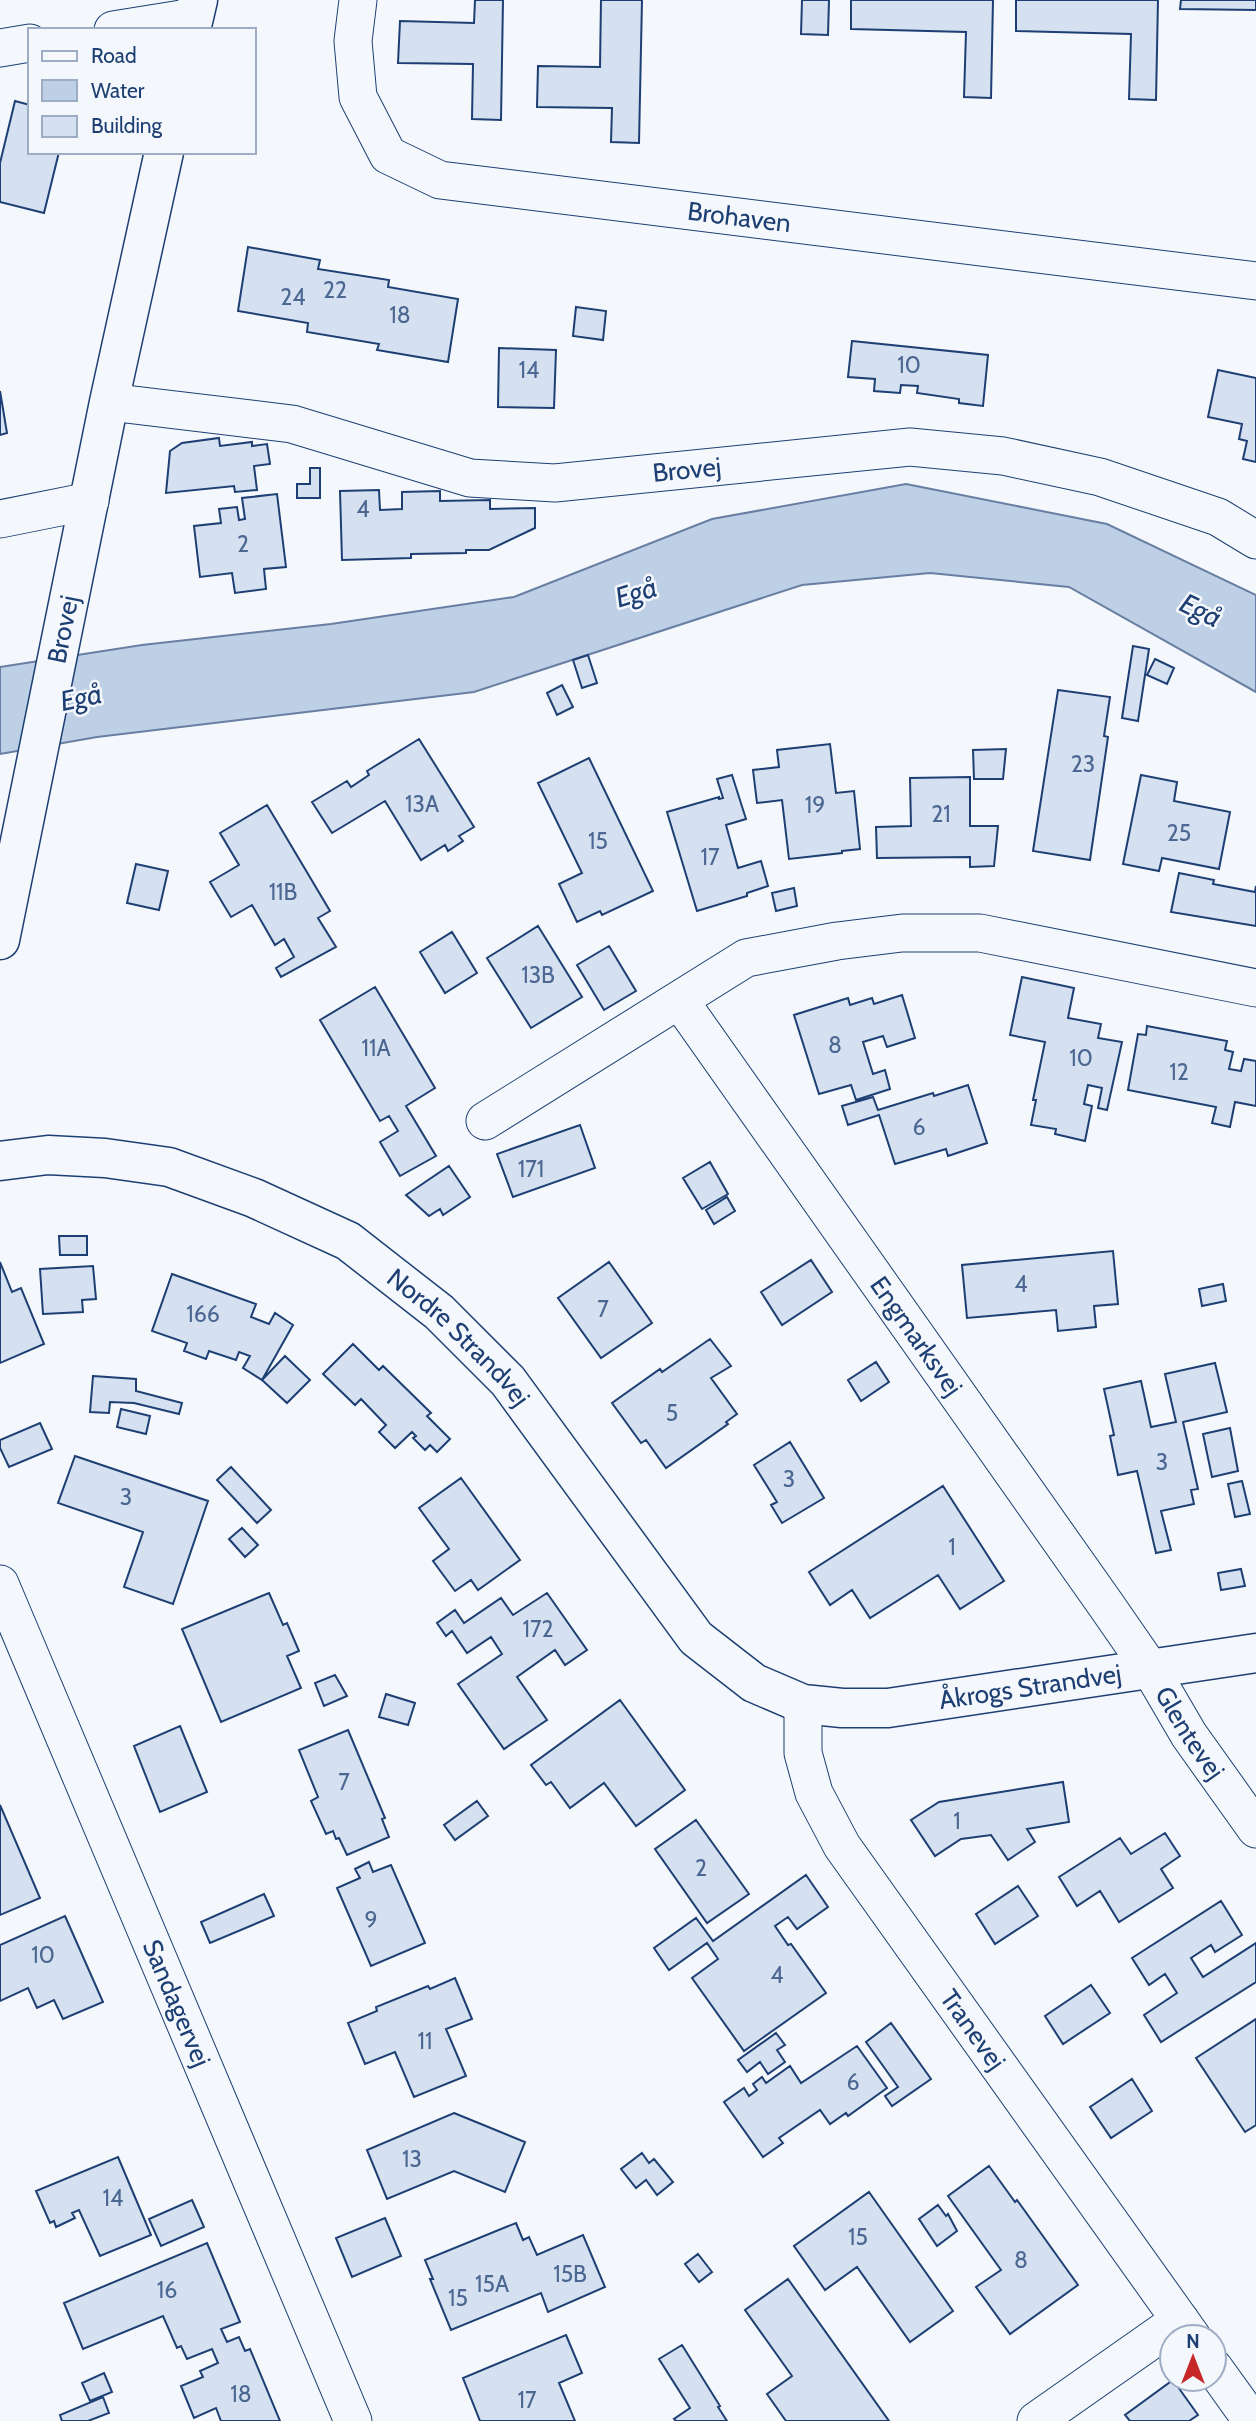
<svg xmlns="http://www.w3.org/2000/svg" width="1256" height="2421" font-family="Cabin,sans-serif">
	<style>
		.water { fill: #bed0e5; stroke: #687fa3; stroke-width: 2 }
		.building { fill: #d5e0f0; stroke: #1d3f73; stroke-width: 2 }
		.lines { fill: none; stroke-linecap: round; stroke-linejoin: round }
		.street-casing { stroke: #1d3f73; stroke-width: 39 }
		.secondary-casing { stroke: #1d3f73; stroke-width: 41 }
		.street { stroke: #f4f7fb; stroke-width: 37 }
		.secondary { stroke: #f4f7fb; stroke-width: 38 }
		.labels { text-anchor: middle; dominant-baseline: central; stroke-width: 5; stroke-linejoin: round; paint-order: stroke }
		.number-label { font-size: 23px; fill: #4b6792 }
		.street-label { font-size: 26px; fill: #1d3f73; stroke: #f4f7fb }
		.water-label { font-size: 28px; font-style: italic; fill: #1d3f73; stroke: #f4f7fb }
	</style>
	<rect width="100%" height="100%" fill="#f4f7fb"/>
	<path class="water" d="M906,484L1107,524L1256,595V692L1069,587L930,573L802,585L474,692L97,737L0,754V667L142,645L331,624L514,597L712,519Z"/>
	<path class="building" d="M475,0H503L501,120L472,119L473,64L398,63L400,21L474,23Z
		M601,0H642L639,143L611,142L612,108L537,107L538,66L600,67Z
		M802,0H829L828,35L801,34Z
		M851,0H993L991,98L964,97L966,32L851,29Z
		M1016,0H1158L1156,100L1129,99L1131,34L1016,31Z
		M1181,0H1256V10L1180,9Z
		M15,101L30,105V152H59L44,213L0,202V163Z
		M248,247L320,260L318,269L389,280L388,287L458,299L448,362L377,350L379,344L307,332L308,323L238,311Z
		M576,307L606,311L603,340L573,336Z
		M852,341L988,355L983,406L959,403V399L917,393L918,386L901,385L900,393L874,391L875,379L848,377Z
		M499,348L556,350L554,408L498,407Z
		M1218,370L1256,378V462L1243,459L1247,441L1239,439L1242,424L1208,417Z
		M0,391L7,433L0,435Z
		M219,438L220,446L252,442V446L267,444L270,464L254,466L257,490L235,492L234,486L166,493L170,451L182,443Z
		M310,468H320V498H297V484H310Z
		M379,490L380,510L402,509V492L440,491V501L490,500V509L535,508V528L489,550H466V553L411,554V558L342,560L340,491Z
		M277,494L286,567L264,569L266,589L235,593L232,573L200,577L194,526L221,523L219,509L237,507L239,520L245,519L242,498Z
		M1133,646L1149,649L1138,721L1122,718Z
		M588,655L597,683L582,688L573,660Z
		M1155,659L1174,668L1167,684L1147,675Z
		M562,685L573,707L557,715L547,693Z
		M1058,690L1110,697L1104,736L1108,737L1090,860L1033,851Z
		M419,739L474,827L459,836L463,841L448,851L445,845L421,860L385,801L332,833L312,802L347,781L351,787L369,775L367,771Z
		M830,744L836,793L854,791L860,849L842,851V853L789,859L782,800L757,803L753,770L779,767L777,750Z
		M1006,749L1003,779H974L973,750Z
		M589,758L653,891L602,915L600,911L577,922L559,884L582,873L538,783Z
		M732,775L746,819L726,825L738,868L761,861L768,886L747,893V896L697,911L667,812L719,797V799L723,798L717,779Z
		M1141,775L1177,782L1174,801L1230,812L1219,869L1162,858L1159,871L1123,864Z
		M970,777V826H998L994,866L970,867V857L877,858L876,827L911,826L910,778Z
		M267,805L330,911L318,918L336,947L281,977L276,968L294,957L284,939L275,945L252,905L231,917L210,882L239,865L220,833Z
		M136,864L168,871L159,910L127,903Z
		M1179,873L1214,880L1213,884L1255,892L1256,886V926L1171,912Z
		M794,888L797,906L776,911L772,893Z
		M538,926L582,997L531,1028L487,958Z
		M452,932L477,973L445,993L420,952Z
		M609,946L636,991L604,1010L577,965Z
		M1022,977L1074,988L1068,1018L1101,1024L1098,1038L1122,1042L1107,1110L1098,1108L1102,1088L1088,1085L1084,1104L1092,1106L1085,1141L1055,1134L1056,1129L1031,1125L1036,1100H1033L1045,1042L1010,1035Z
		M375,987L435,1088L406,1106L436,1156L400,1176L380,1142L398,1131L389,1116L380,1121L320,1020Z
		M902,995L915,1038L887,1047L883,1036L863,1042L873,1074L885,1070L890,1089L856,1100L851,1085L819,1094L794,1015L848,998L850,1005L872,998L874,1004Z
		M1147,1026L1227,1041L1225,1050L1233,1052L1229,1069L1241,1071L1244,1059L1256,1061V1106L1235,1102L1230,1127L1212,1123L1216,1107L1128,1090L1138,1034L1146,1035Z
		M968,1085L987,1143L948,1156L946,1149L895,1164L879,1115L848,1125L842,1106L873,1097L878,1110L933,1093L934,1096Z
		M580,1125L595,1168L513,1197L497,1154Z
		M710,1162L728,1194L702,1209L683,1178Z
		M449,1166L470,1197L443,1215L440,1209L429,1216L406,1195Z
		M727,1197L735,1211L714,1224L706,1210Z
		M59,1236H87V1255H60Z
		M1113,1251L1118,1304L1094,1306L1096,1327L1058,1331L1056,1310L967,1318L962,1265Z
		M811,1260L832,1292L782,1325L761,1292Z
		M0,1262L12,1292L21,1288L44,1344L0,1363Z
		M609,1262L652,1323L601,1358L558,1298Z
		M93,1266L96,1299L82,1300L83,1312L43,1314L40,1269Z
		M172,1274L256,1304L251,1317L269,1324L275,1313L293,1325L262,1380L243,1368L250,1356L239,1352L236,1360L209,1351L206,1359L184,1351L187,1343L152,1331Z
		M1223,1284L1226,1301L1202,1306L1199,1289Z
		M710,1339L731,1366L711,1378L737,1414L726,1422L728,1424L666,1468L646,1440L641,1443L612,1403L660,1369L662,1372Z
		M353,1344L379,1370L383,1366L431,1413L427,1416L450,1439L437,1452L430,1445L425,1450L413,1438L416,1436L412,1432L395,1448L379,1432L386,1425L361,1399L355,1405L323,1374Z
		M285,1356L310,1380L287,1403L262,1380Z
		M876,1362L889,1382L861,1401L848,1380Z
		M1215,1363L1227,1412L1183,1422L1198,1489L1191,1490L1194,1504L1161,1511L1171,1550L1156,1553L1137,1471L1118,1475L1110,1436L1114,1435L1104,1389L1141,1381L1151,1427L1176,1422L1165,1374Z
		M93,1376L136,1379V1391L182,1403L179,1414L134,1403L110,1402L109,1413L90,1412Z
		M121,1409L150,1416L146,1434L117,1427Z
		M40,1423L52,1449L9,1467L0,1448V1440Z
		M1230,1428L1238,1471L1212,1477L1203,1434Z
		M790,1442L824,1498L782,1523L771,1505L777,1502L754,1465Z
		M75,1456L208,1501L173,1604L124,1587L143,1532L58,1503Z
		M231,1467L271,1510L257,1523L217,1480Z
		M461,1478L520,1560L478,1590L471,1580L455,1591L433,1561L449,1549L419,1508Z
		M1242,1481L1250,1514L1235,1517L1228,1484Z
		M943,1486L1004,1581L960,1609L938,1575L870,1618L852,1590L830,1605L809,1572Z
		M242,1528L258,1545L245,1557L229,1539Z
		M1241,1569L1245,1586L1221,1590L1218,1573Z
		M269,1593L283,1625L287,1623L299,1651L287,1656L301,1688L221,1722L182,1629Z
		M547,1593L587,1650L565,1665L555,1650L517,1677L547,1720L504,1749L458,1684L502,1654L491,1637L467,1653L452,1631L446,1636L437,1623L455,1610L464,1623L501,1598L513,1615Z
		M335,1675L347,1696L324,1706L315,1683Z
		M386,1694L415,1703L408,1725L379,1717Z
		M620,1700L685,1790L636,1826L604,1783L570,1808L551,1782L546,1785L531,1765Z
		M180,1726L207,1792L160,1812L134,1746Z
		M348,1730L385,1818L382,1819L389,1837L347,1855L339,1838L336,1839L333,1831L326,1834L311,1801L318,1797L299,1750Z
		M1063,1782L1069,1822L1027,1829L1035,1842L1008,1860L991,1835L961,1839L935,1856L911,1820L939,1802Z
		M477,1801L488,1816L455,1840L444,1825Z
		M0,1805L40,1898L0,1915Z
		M696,1820L749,1894L707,1923L655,1849Z
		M1165,1833L1180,1856L1161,1869L1173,1888L1119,1922L1100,1891L1077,1906L1059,1877L1120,1838L1131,1854Z
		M369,1862L373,1872L391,1865L425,1943L371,1966L337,1888L360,1878L355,1869Z
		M806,1875L828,1907L797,1929L788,1917L775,1926L788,1945L791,1944L826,1993L744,2051L692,1978L718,1959L707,1943L669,1970L654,1948L696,1918L713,1941Z
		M1018,1886L1038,1916L995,1944L976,1914Z
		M264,1894L274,1916L210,1943L201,1922Z
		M1221,1901L1242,1935L1215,1952L1211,1945L1191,1958L1203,1977L1256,1943V1982L1161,2042L1144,2015L1177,1993L1165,1974L1149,1985L1132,1958Z
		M65,1916L103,2002L63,2019L54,2000L37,2008L28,1988L0,2001V1945Z
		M455,1978L472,2019L446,2029L466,2076L414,2097L395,2052L365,2064L348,2023L377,2011L376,2007L428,1986L430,1989Z
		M1091,1985L1110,2013L1063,2044L1045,2016Z
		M1256,2019V2125L1245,2132L1196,2058Z
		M891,2023L931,2079L892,2106L885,2096L898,2087L866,2042Z
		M776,2033L785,2045L777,2050L785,2062L768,2074L760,2062L747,2072L738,2060Z
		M857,2046L887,2088L848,2116L846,2113L830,2124L820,2110L779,2138L783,2143L763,2157L724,2102L744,2088L749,2096L757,2090L753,2084L762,2077L766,2083L790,2066L801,2083Z
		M1132,2079L1152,2111L1111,2138L1090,2107Z
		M454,2113L525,2142L505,2192L454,2171L387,2199L367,2150Z
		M642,2153L649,2163L654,2159L673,2182L657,2195L646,2180L636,2188L621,2169Z
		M118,2157L151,2235L100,2256L79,2210L72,2213L75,2218L56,2227L54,2221L50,2223L36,2191Z
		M989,2166L1015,2202L1017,2200L1078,2285L1010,2334L976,2287L1001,2270L948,2196Z
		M869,2192L953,2311L910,2342L857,2267L825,2290L794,2246Z
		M192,2200L204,2227L161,2246L149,2219Z
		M938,2205L946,2216L948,2214L957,2231L937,2246L919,2219Z
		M385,2218L401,2256L352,2277L336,2238Z
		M516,2223L523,2240L529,2237L537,2255L583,2235L605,2287L548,2312L541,2293L451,2330L430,2279H433L425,2260Z
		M207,2243L240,2322L221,2329L227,2342L239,2337L245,2351L250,2349L280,2421H221L216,2408L194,2418L181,2386L203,2377L200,2371L218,2363L212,2349L187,2359L181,2346L177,2348L163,2316L83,2349L64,2303Z
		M698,2254L712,2272L699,2282L685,2264Z
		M788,2279L889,2421H786L767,2394L792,2376L745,2310Z
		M566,2335L582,2373L559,2383L575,2421H480L463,2378Z
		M682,2345L720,2406L718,2407L727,2421H676L674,2419L690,2408L659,2359Z
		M104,2373L112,2392L90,2401L82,2383Z
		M1173,2380L1198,2415L1189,2421H1130L1125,2415Z
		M103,2397L109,2413L88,2421H62L60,2415Z"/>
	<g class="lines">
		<g class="street-casing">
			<g id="street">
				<path id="s1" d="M358,0L353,41L358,97L388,155L440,180L1256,281"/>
				<path d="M113,30L194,17"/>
				<path d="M0,48L30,43"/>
				<path id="s2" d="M109,402L292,424L470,478L555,483L910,447L1003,456L1100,477L1218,517L1256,540"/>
				<path d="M0,519L90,501"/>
				<path id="s3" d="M680,1001L1106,1605L1151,1670L1189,1735L1256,1829"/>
				<path d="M485,1121L746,958L837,941L902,933H980L1256,988"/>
				<path id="s4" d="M0,1584L353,2421"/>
				<path id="s5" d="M803,1704V1753L814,1793L842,1846L1192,2337"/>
				<path d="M1214,2368L1252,2421"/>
				<path d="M1036,2421L1180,2320"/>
			</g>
		</g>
		<g class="secondary-casing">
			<g id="secondary">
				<path d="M191,30L198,0"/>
				<path id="s6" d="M0,940L109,402L164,152"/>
				<path id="s7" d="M0,1161L48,1155L105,1158L169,1167L254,1198L348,1241L439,1312L508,1381L696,1638L754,1683L803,1704L842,1708H888L1256,1653"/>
			</g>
		</g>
		<use href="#street" class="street"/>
		<use href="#secondary" class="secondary"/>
	</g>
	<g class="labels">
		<g class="number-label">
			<text x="335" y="290">22</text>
			<text x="293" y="297">24</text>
			<text x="400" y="315">18</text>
			<text x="909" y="365">10</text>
			<text x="529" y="370">14</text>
			<text x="363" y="509">4</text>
			<text x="243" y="544">2</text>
			<text x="1083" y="764">23</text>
			<text x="422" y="804">13A</text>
			<text x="815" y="805">19</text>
			<text x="941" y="814">21</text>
			<text x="1179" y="833">25</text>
			<text x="598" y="841">15</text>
			<text x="710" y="857">17</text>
			<text x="283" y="892">11B</text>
			<text x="538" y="975">13B</text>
			<text x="835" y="1045">8</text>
			<text x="376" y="1048">11A</text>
			<text x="1081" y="1058">10</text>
			<text x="1179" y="1072">12</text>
			<text x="919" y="1127">6</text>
			<text x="531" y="1169">171</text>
			<text x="1021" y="1284">4</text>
			<text x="603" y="1309">7</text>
			<text x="203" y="1314">166</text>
			<text x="672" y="1413">5</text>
			<text x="1162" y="1462">3</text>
			<text x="789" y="1479">3</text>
			<text x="126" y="1497">3</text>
			<text x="952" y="1547">1</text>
			<text x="538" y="1629">172</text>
			<text x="344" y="1782">7</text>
			<text x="957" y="1821">1</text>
			<text x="701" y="1868">2</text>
			<text x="371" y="1920">9</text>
			<text x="43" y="1955">10</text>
			<text x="777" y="1975">4</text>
			<text x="425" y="2041">11</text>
			<text x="853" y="2082">6</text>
			<text x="412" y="2159">13</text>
			<text x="113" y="2198">14</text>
			<text x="858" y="2237">15</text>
			<text x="1021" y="2260">8</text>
			<text x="570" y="2274">15B</text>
			<text x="492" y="2284">15A</text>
			<text x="167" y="2290">16</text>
			<text x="458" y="2298">15</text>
			<text x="241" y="2394">18</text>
			<text x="527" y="2400">17</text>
		</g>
		<g class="street-label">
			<text stroke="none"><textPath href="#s1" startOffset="522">Brohaven</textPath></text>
			<text stroke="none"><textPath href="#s2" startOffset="588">Brovej</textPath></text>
			<text stroke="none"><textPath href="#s6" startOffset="317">Brovej</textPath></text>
			<text stroke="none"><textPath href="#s3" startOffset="410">Engmarksvej</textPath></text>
			<text stroke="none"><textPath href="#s7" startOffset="511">Nordre Strandvej</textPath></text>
			<text stroke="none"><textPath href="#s7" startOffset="1251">Åkrogs Strandvej</textPath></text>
			<text stroke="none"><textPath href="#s3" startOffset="892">Glentevej</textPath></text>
			<text stroke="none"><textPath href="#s4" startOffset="455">Sandagervej</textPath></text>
			<text stroke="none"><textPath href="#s5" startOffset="376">Tranevej</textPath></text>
		</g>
		<g class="water-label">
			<text transform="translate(636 592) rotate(-17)">Egå</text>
			<text transform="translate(1201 610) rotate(26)">Egå</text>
			<text transform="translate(81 697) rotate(-12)">Egå</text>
		</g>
	</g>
	<rect x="28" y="28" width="228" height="126" fill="#f4f7fb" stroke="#9eadc5" stroke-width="2"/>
	<rect x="42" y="51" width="35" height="10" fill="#f4f7fb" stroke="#9eadc5" stroke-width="2"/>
	<text x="91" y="63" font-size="21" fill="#1d3f73">Road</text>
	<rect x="42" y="80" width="35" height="21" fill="#bed0e5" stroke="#9eadc5" stroke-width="2"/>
	<text x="91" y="98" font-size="21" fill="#1d3f73">Water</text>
	<rect x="42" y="116" width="35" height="21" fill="#d5e0f0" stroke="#9eadc5" stroke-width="2"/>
	<text x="91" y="133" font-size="21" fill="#1d3f73">Building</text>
	<g transform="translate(1193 2358)"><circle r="33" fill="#f4f7fb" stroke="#9eadc5" stroke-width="2"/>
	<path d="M0-5L12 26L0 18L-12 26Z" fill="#c62828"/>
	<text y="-10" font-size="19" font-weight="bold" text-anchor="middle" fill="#1d3f73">N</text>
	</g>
</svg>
